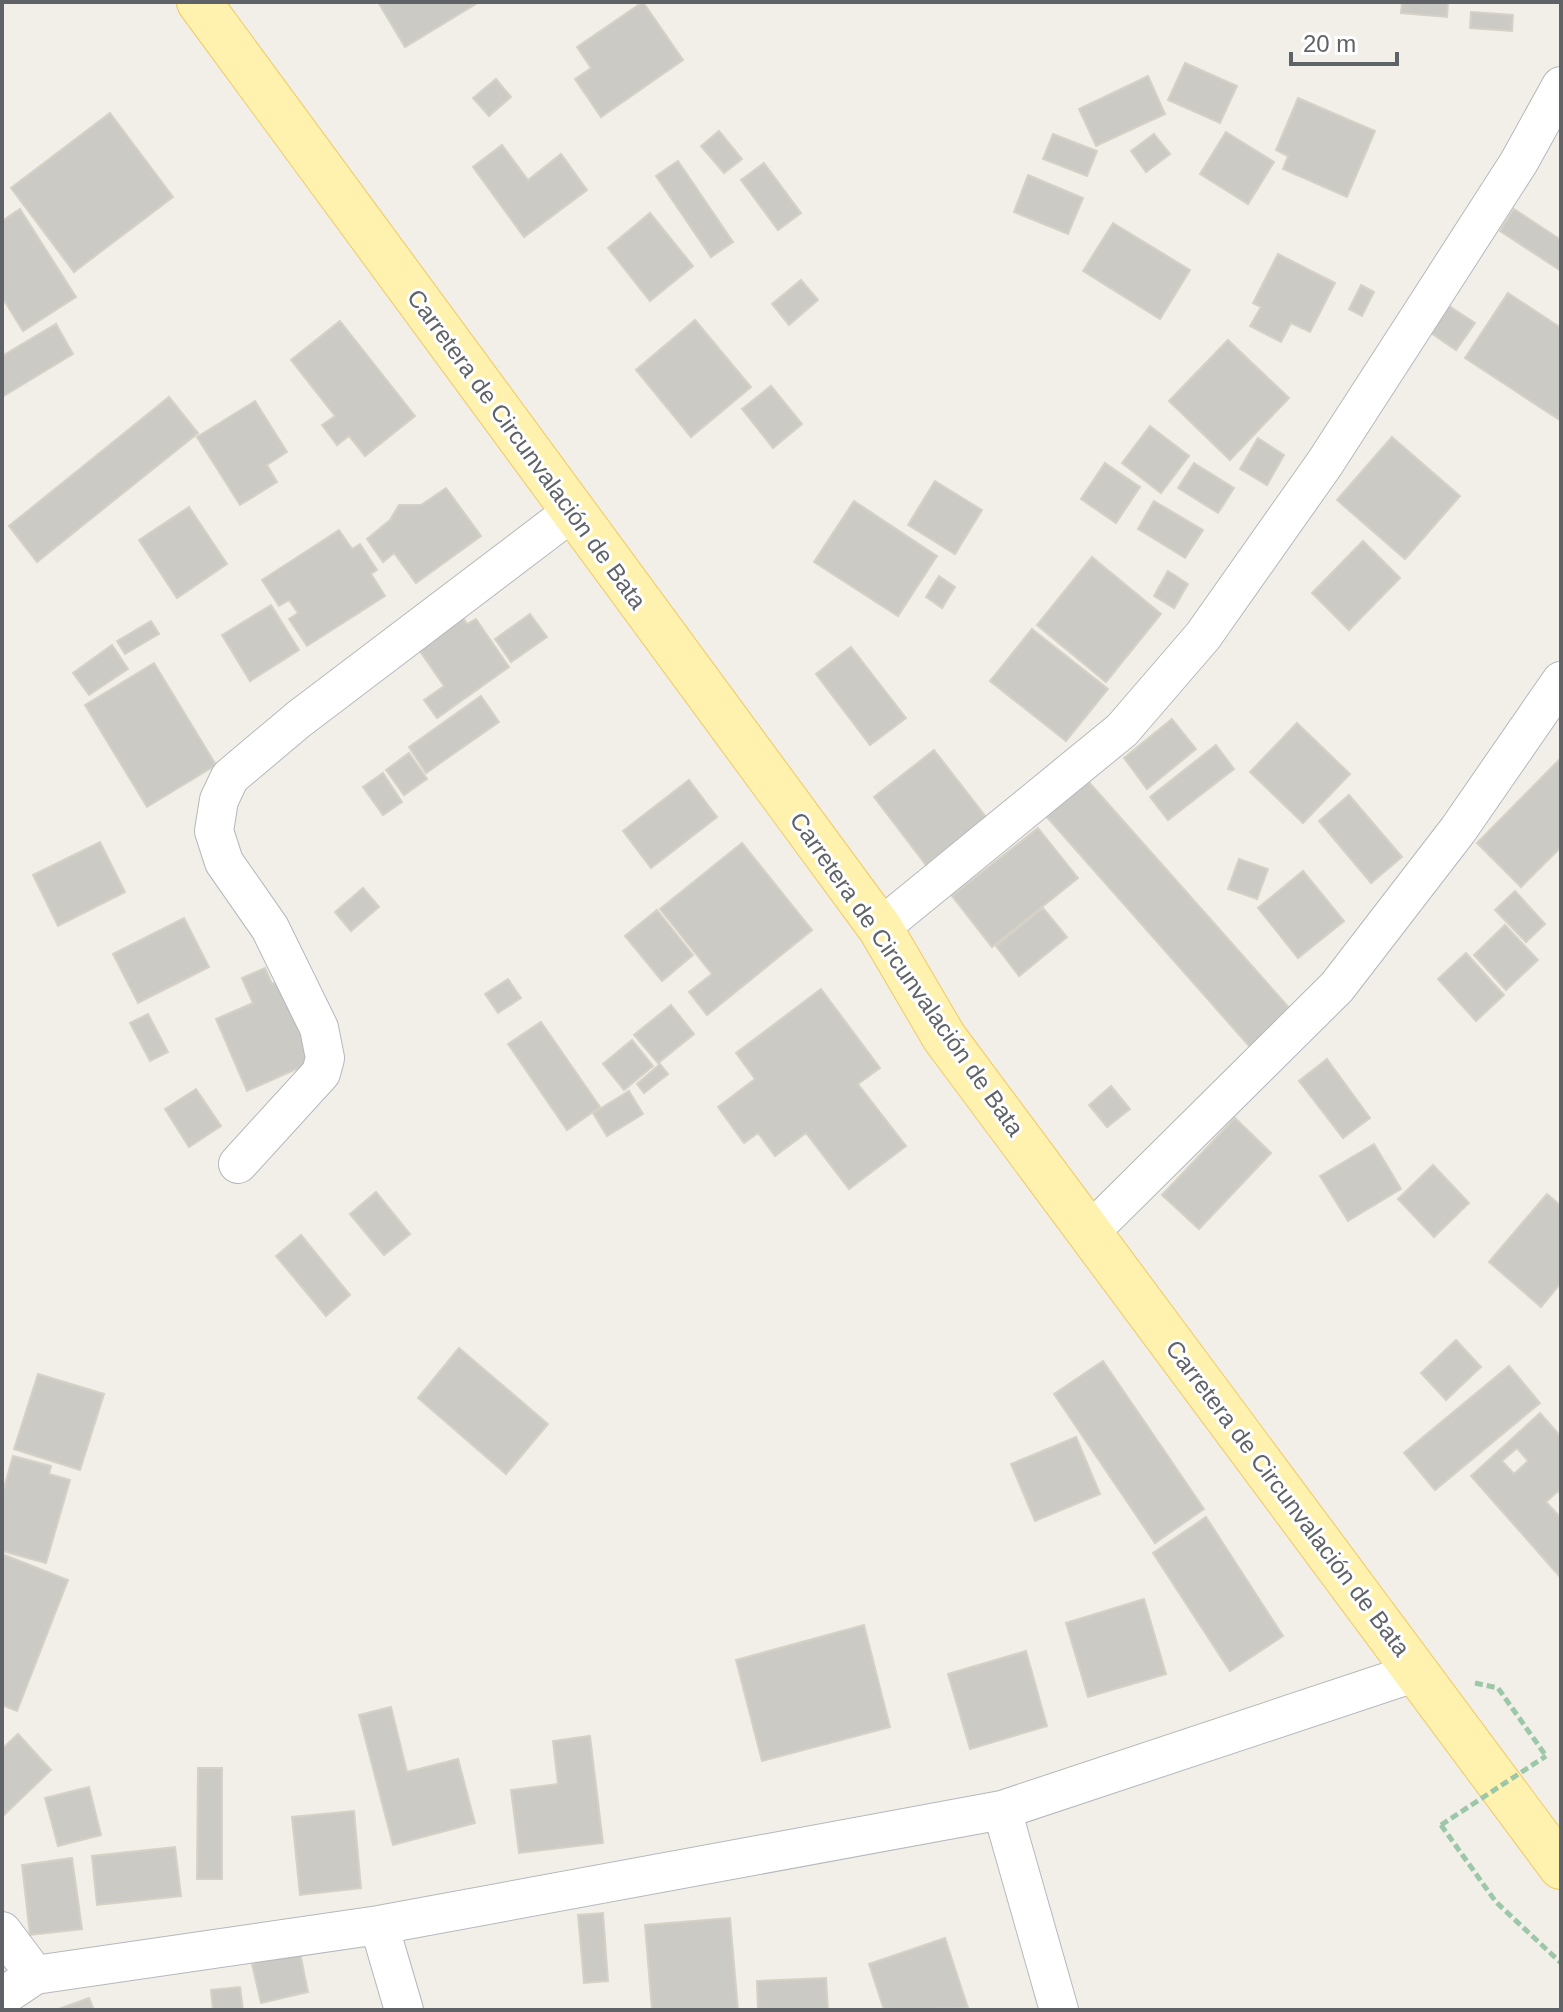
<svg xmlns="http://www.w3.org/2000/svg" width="1563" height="2012" font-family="Arial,sans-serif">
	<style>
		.building { fill: #cccac5; stroke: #d6d1c6; stroke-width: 2; fill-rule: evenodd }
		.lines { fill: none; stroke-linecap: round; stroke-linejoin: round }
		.minor-casing { stroke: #b5b8bc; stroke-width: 40 }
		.major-casing { stroke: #f2c960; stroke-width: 46 }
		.path { stroke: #9cc7a9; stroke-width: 5; stroke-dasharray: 8 4; stroke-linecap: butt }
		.minor { stroke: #fff; stroke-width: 38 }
		.major { stroke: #fff2af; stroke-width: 44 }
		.path-bridge { stroke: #9cc7a9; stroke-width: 5; stroke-dasharray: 8 4; stroke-linecap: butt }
		.labels { text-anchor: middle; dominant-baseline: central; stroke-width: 6; stroke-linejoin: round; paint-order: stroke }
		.street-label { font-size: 24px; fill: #5f6368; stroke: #fff }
	</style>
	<rect width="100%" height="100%" fill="#f1efe8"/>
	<path class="building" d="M378,2H479L405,47Z
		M643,2L683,60L601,117L575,79L591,68L577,47Z
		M1402,2H1448L1447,17L1401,13Z
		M1471,12L1513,15L1512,31L1470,28Z
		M1185,63L1237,86L1220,123L1168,100Z
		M1148,76L1165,114L1096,146L1079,109Z
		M496,79L511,97L489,116L473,98Z
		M1298,98L1375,131L1347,197L1283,169L1288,156L1276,150Z
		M110,113L173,197L74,272L11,188Z
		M719,131L742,159L724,173L701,146Z
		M1226,132L1274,162L1248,204L1200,174Z
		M1053,134L1097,151L1087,176L1043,159Z
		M1154,134L1170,154L1146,172L1131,151Z
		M502,145L528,180L561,154L587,190L524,237L473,167Z
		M678,161L733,242L711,257L656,176Z
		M764,163L801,213L778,230L741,180Z
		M1028,175L1083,198L1068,234L1014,212Z
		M20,209L76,297L23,331L2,297V221Z
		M1514,209L1561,240V271L1500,231Z
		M650,213L693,266L650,301L608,248Z
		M1113,223L1190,270L1160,319L1083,271Z
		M1278,254L1335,283L1310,332L1291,323L1281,342L1250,326L1261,307L1253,303Z
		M801,280L818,300L789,325L772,304Z
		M1361,285L1374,292L1362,316L1349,309Z
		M1508,293L1561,328V421L1465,358Z
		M1449,306L1475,323L1456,350L1431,333Z
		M695,320L751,387L691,437L636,370Z
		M340,321L415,416L365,456L349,436L337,445L322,425L335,416L291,360Z
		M56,324L73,354L2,397V356Z
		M1228,340L1289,398L1230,460L1169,401Z
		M771,386L802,424L773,448L742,409Z
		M169,397L198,433L37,562L9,526Z
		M255,401L287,452L267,465L277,482L240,505L197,437Z
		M1150,426L1189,456L1161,493L1122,463Z
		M1392,437L1460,496L1405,559L1337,500Z
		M1258,438L1284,455L1267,485L1240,469Z
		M1105,463L1140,487L1116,523L1081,499Z
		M1194,463L1234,488L1218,513L1178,488Z
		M935,481L982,510L955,554L908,525Z
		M446,488L481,536L416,583L394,553L383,562L367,539L390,520L399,505H421Z
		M854,501L937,556L898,616L814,562Z
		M1154,501L1203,530L1185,558L1138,529Z
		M189,507L227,564L177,598L139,540Z
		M339,530L352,549L360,544L377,570L371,574L385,596L307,646L289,619L298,613L289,600L279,606L262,580Z
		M1363,541L1400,578L1349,630L1312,593Z
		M1092,557L1161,614L1106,682L1037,625Z
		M1168,571L1188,584L1174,608L1154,596Z
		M939,576L955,587L942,608L926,597Z
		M271,605L299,650L250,681L222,635Z
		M460,613L467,624L476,619L509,667L437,718L424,700L444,686L415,644Z
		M530,614L547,637L511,662L495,639Z
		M151,621L159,634L125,654L117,641Z
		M1032,629L1108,689L1066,741L990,681Z
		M112,645L128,669L89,695L73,673Z
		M851,647L906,718L870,745L816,674Z
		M154,663L216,765L147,807L85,705Z
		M481,696L499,722L426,773L409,747Z
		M1172,719L1196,749L1147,789L1124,758Z
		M1297,723L1350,774L1303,823L1250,772Z
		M1216,745L1234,769L1168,820L1150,797Z
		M934,750L986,817L926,865L874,797Z
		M409,753L427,779L404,795L386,770Z
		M1561,758V847L1521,887L1477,843Z
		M383,773L402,802L383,815L363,787Z
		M689,780L717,817L651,868L623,831Z
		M1087,780L1291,1010L1250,1047L1046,816Z
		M1349,795L1402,857L1371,883L1319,821Z
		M1038,828L1078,878L992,947L952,896Z
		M100,842L125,892L58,926L33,875Z
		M742,843L812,930L707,1015L689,992L712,974L660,909Z
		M1239,859L1268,869L1257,899L1228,889Z
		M1303,871L1344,921L1298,958L1258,908Z
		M363,888L379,907L351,931L335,912Z
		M1515,891L1545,924L1526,942L1495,910Z
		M1043,908L1067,937L1019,976L996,946Z
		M657,910L693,955L662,981L625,936Z
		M184,918L209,967L138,1003L113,954Z
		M1505,925L1538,960L1506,990L1474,955Z
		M1466,953L1504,995L1476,1021L1438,979Z
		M265,968L272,984L284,978L319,1059L247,1091L216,1019L253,1003L242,978Z
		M508,979L521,998L498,1013L485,994Z
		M821,989L880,1068L858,1084L906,1146L849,1189L806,1133L775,1156L758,1133L744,1143L718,1107L755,1079L736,1053Z
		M671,1005L694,1034L658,1063L634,1035Z
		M148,1014L168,1052L150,1061L130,1023Z
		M541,1022L600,1107L567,1130L508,1044Z
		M632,1040L653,1066L624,1090L603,1064Z
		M1327,1059L1370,1118L1343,1138L1299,1081Z
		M660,1064L668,1074L644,1093L637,1084Z
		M1111,1086L1130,1109L1107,1127L1089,1105Z
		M196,1089L221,1126L189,1147L165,1109Z
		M629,1091L643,1114L607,1136L593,1113Z
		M1235,1118L1271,1153L1199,1229L1162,1195Z
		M1374,1144L1401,1189L1348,1221L1320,1176Z
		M1433,1165L1469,1203L1434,1237L1398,1199Z
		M376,1192L410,1234L384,1255L350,1214Z
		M1547,1194L1561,1206V1283L1541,1307L1489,1262Z
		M301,1235L350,1295L326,1316L276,1256Z
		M1456,1340L1481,1367L1446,1400L1421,1373Z
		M459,1348L548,1424L506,1474L418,1398Z
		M1103,1361L1204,1509L1155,1543L1054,1394Z
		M1509,1366L1540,1403L1435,1490L1404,1453Z
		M38,1374L104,1394L80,1470L14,1449Z
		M1540,1413L1561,1437V1495L1558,1491L1546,1502L1561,1518V1578L1471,1476ZM1517,1448L1528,1461L1514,1474L1502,1461Z
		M1076,1437L1100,1494L1035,1521L1011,1464Z
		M13,1456L51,1466L49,1474L70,1480L46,1563L2,1551V1495Z
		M1206,1517L1283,1636L1230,1671L1153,1553Z
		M2,1554L68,1580L17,1711L2,1705Z
		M1144,1599L1166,1674L1088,1697L1066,1623Z
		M864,1625L890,1727L762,1761L736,1660Z
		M1026,1651L1047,1726L970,1749L948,1674Z
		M391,1707L407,1772L458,1759L475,1823L393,1845L359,1715Z
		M18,1734L51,1770L2,1817V1749Z
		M590,1736L603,1843L519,1853L511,1790L558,1784L553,1741Z
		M198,1768H222V1879H197Z
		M89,1787L101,1835L58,1846L45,1798Z
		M354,1811L361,1888L300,1895L292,1817Z
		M175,1847L181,1896L97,1905L92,1856Z
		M72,1858L82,1929L30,1935L22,1865Z
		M603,1913L608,1981L584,1983L578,1915Z
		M730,1918L738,2010H652L645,1925Z
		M945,1938L968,2008L884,2010L869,1964Z
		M300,1953L308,1992L261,2003L252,1964Z
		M826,1978L828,2010H758L757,1981Z
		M240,1987L243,2010H213L211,1990Z
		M89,1998L94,2010H56Z"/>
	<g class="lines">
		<g class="minor-casing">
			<path id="minor" d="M880,928L1122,730L1203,636L1325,463L1420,316L1519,162L1561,86
				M238,1164L321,1073L325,1058L319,1028L270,928L224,862L214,831L219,800L230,777L299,719L573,511
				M1090,1232L1337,987L1458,830L1561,681
				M1002,1810L1059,2010
				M379,1925L404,2010
				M2,1931L35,1975
				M2,1997L35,1975L379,1925L1002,1810L1417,1672"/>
		</g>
		<g class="major-casing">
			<path id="major" d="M199,2L880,928L944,1037L1561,1867"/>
		</g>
		<path class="path" d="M1475,1683L1498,1688L1546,1756
			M1441,1825L1496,1902L1561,1963"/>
		<use href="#minor" class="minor"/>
		<use href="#major" class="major"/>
		<path class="path-bridge" d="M1441,1825L1546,1756"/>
	</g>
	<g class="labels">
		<g class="street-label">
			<text transform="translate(527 449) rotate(54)">Carretera de Circunvalación de Bata</text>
			<text transform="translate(907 974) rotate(55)">Carretera de Circunvalación de Bata</text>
			<text transform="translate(1288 1498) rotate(53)">Carretera de Circunvalación de Bata</text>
		</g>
	</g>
	<rect width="1563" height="2012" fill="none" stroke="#5f6368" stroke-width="8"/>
	<path d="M1291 52v12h106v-12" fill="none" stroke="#5f6368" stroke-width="4"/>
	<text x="1303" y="52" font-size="24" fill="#5f6368" stroke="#ffffff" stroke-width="6" paint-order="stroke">20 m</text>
</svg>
